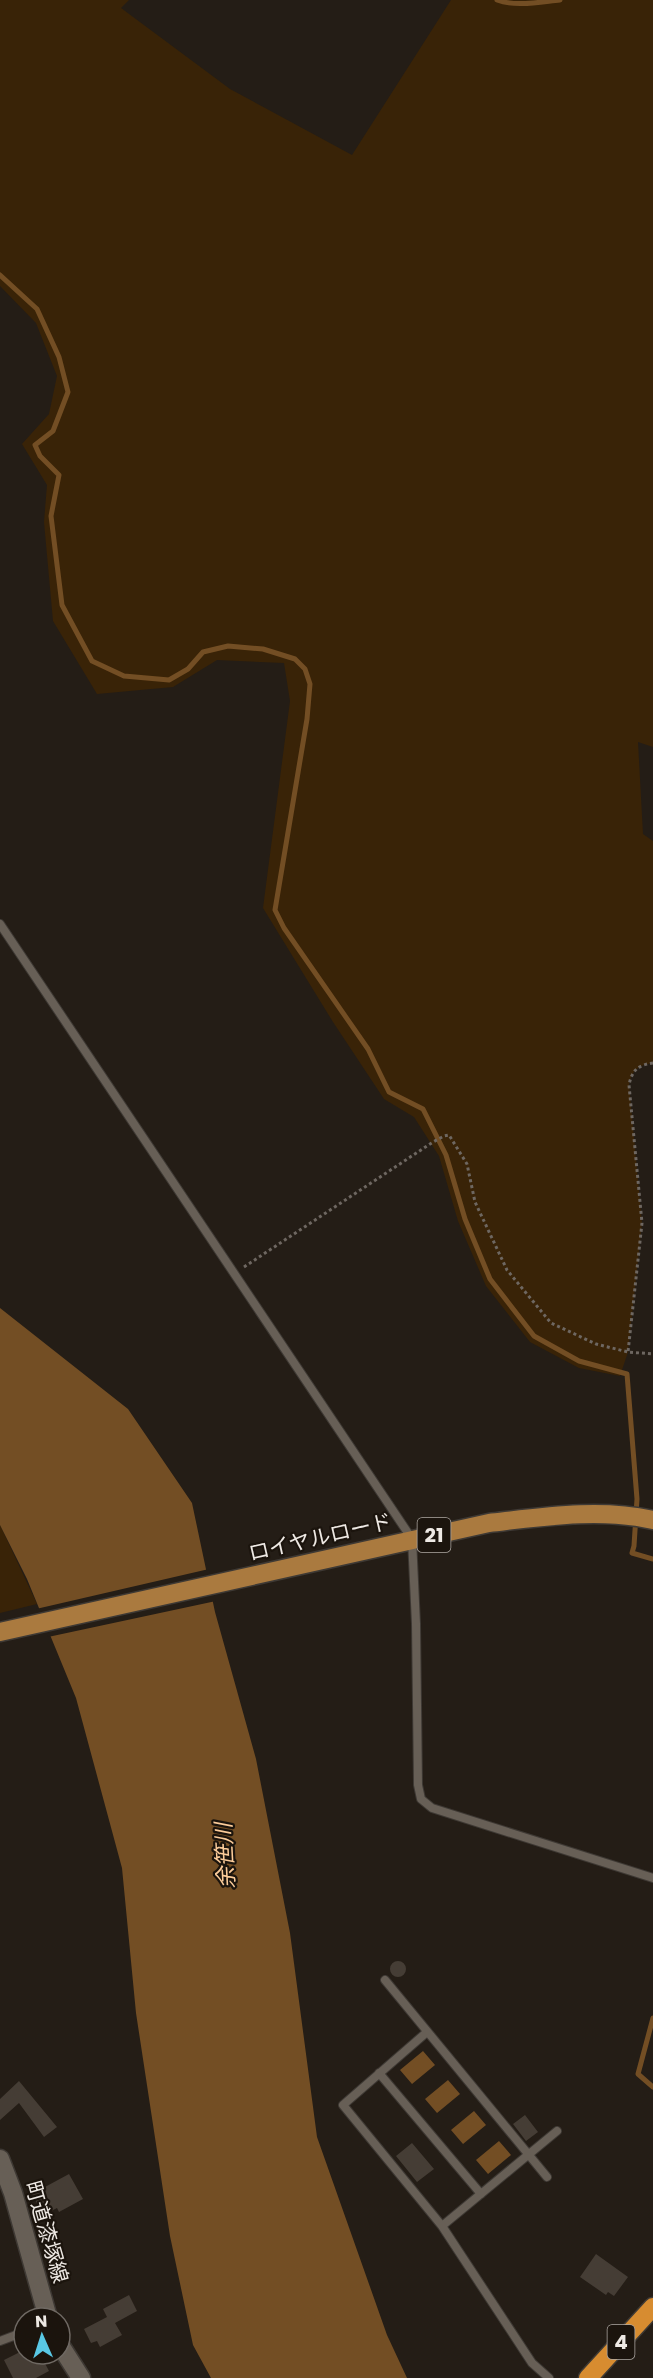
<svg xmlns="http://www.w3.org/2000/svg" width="653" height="2378" font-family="Poppins,'Noto Sans JP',sans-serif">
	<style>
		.green { fill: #392307 }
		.water { fill: #734e24 }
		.pier { fill: #241d16 }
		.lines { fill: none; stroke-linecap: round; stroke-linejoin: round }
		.stream { stroke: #734e24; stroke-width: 5 }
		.building { fill: #453d35 }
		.lane-casing { stroke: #3e3934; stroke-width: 10 }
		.secondary-casing { stroke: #3e3934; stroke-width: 21 }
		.primary-casing { stroke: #3e3934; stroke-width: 21 }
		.highway-casing { stroke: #3e3934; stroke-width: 21 }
		.path { stroke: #6e6761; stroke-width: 3; stroke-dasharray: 3 3; stroke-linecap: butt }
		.lane { stroke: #675f56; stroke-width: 8 }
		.secondary { stroke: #675f56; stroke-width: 18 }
		.primary { stroke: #aa7a3f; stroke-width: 18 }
		.highway { stroke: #d78c30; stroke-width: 18 }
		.labels { text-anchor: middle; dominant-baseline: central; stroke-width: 4.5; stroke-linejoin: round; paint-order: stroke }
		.shield { fill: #1b140d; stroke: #afa9a4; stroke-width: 1.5 }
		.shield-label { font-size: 20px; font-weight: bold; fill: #eee9e4 }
		.street-label { font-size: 21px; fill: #eee9e4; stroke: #1b140d }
		.water-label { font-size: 22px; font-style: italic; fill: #fccc9a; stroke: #1b140d }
	</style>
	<rect width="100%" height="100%" fill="#241d16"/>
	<path class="green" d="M0,0H129L121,8L230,89L352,155L451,0H653V747L638,742L643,834L653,841V1063C638,1065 632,1070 629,1085L642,1223L628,1352L620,1376L579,1368L530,1342L486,1286L458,1221L439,1156L414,1117L384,1099L333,1022L263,908L290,701L284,663L217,660L173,687L97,694L53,621L44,522L47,485L22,444L49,414L57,376L36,323L0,286Z
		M0,1525L37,1604L0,1613Z"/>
	<path class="water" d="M0,1308L128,1409L192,1503L215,1612L256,1759L290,1933L317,2137L387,2335L407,2378H211L193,2345L170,2236L136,2013L122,1868L76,1698L27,1579L0,1525Z
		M423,2051L435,2065L412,2084L400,2070Z
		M448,2080L460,2094L437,2113L425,2099Z
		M474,2111L486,2125L463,2144L451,2130Z
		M499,2141L511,2155L488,2174L476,2160Z"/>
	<path class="pier" d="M209,1569L216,1601L48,1637L36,1609Z"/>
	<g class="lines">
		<path class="stream" d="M497,0C515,7 540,2 560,0
			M0,275L37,309L59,357L68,392L53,431L35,445L40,456L59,475L51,516L62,605L92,661L124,676L169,680L188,669L203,652L228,646L263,649L295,659L305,669L310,684L307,719L275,910L284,928L368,1049L389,1092L423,1109L446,1155L465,1219L490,1279L534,1336L579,1361L627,1374L637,1499L634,1546L632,1553L653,1559
			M653,2018L638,2074L653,2087"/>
	</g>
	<path class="building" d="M390 1969a8 8 0 1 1 16 0a8 8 0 1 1-16 0Z
		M19,2081L57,2127L44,2137L19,2103L0,2120V2099Z
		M525,2115L538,2132L526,2141L513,2124Z
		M412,2143L434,2169L417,2182L396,2156Z
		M69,2174L83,2199L59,2212L57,2208L43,2215L32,2194Z
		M596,2254L628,2277L614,2296L608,2292L606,2295L580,2277Z
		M129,2295L137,2311L115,2323L122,2335L100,2347L97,2341L91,2343L84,2329L107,2317L103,2309Z
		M24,2350V2354H40L49,2371L36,2378H13L4,2360Z"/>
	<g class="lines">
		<g class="lane-casing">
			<path id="lane" d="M0,924L412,1539L416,1624L418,1785L421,1799L432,1808L653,1878
				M385,1980L547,2177
				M427,2032L343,2105L442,2226L557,2131
				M379,2073L481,2194
				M442,2226L532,2363L549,2378
				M0,2341L24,2332"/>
		</g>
		<g class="secondary-casing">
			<path id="secondary" d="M0,2159L13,2193L48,2318
				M60,2345L81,2378"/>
		</g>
		<g class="primary-casing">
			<path id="primary" d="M0,1632L489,1523C542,1517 600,1508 653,1520"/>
		</g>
		<g class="highway-casing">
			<path id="highway" d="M588,2378L653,2307"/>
		</g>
		<path class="path" d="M653,1063C638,1065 632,1070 629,1085L642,1223L628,1352L653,1354
			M244,1267L433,1142L444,1136L449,1135L467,1164L475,1202L507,1270L551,1323L596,1344L628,1352"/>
		<use href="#lane" class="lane"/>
		<use href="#secondary" class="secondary"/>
		<use href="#primary" class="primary"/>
		<use href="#highway" class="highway"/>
	</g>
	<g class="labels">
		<g class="shield">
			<rect x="417.5" y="1518" width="33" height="34" rx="4.5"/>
			<rect x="607.5" y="2325" width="27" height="34" rx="4.5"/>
		</g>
		<g class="shield-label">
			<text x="434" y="1535">21</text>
			<text x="621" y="2342">4</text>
		</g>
		<g class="street-label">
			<text transform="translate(320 1537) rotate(-13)">ロイヤルロード</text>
			<text transform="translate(47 2232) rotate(74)">町道漆塚線</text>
		</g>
		<g class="water-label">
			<text transform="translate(225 1856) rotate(-93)">余笹川</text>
		</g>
	</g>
	<g transform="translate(42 2336) rotate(357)"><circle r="28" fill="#1b140d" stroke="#6f6963" stroke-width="1.5"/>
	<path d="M0-4.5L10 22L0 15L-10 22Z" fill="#59c8e5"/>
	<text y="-9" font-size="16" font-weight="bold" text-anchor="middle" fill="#eee9e4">N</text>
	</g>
</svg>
